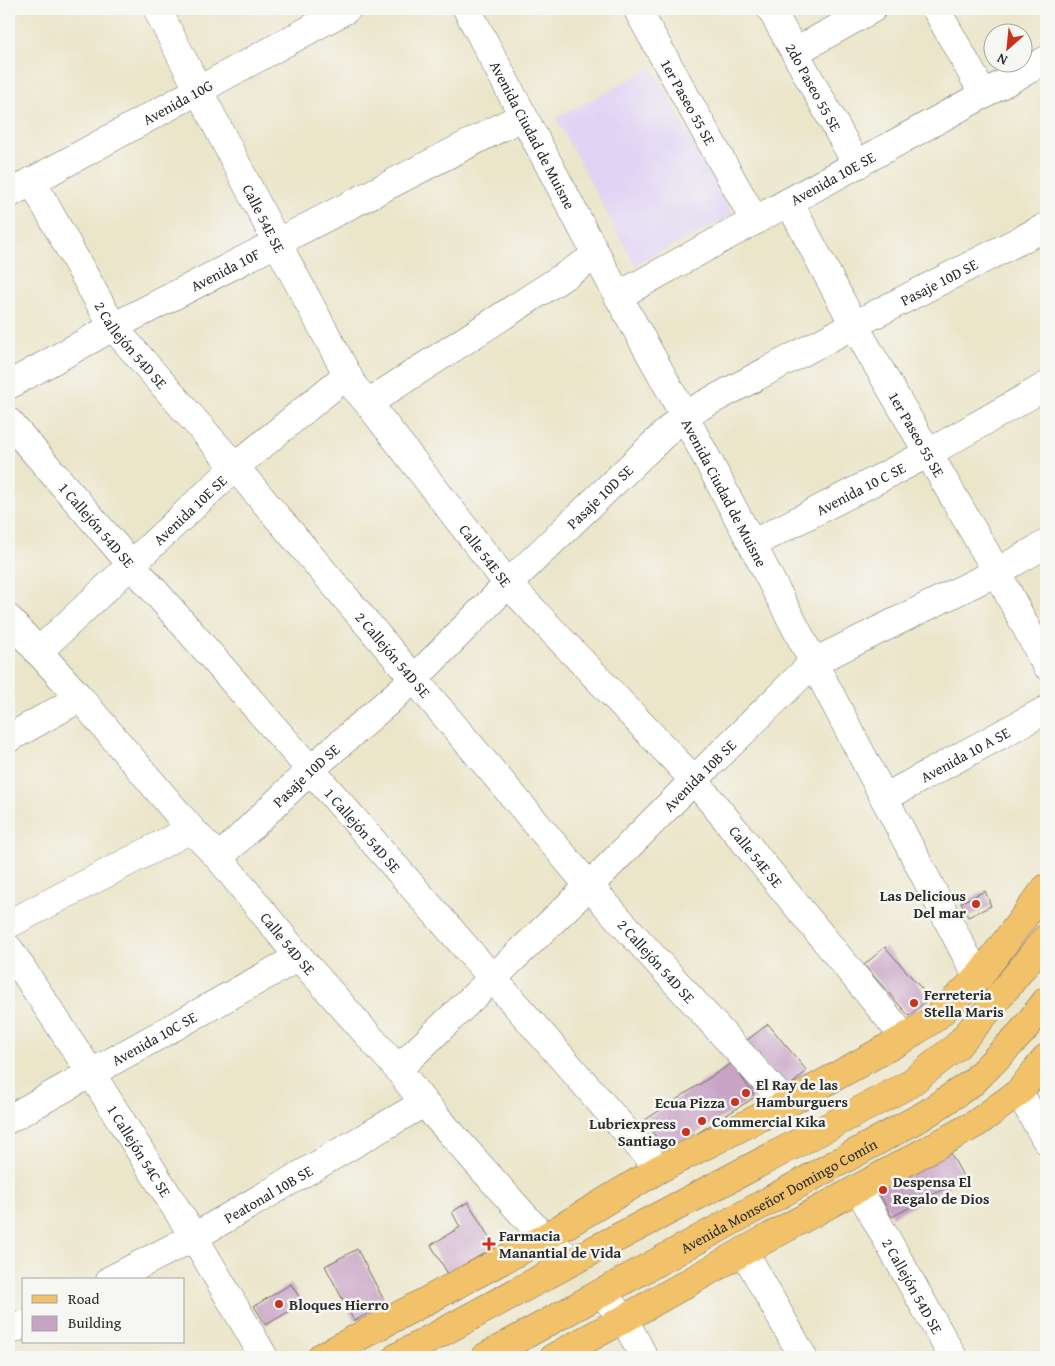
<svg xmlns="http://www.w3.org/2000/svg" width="1055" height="1366" font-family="'Gentium Book Plus',serif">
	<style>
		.built { fill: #e0d4f4 }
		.building { fill: #c8a3c6 }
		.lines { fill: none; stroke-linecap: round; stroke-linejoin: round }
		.minor-casing { stroke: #6e6c62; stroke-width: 29 }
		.major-casing { stroke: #6e6c62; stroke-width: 29 }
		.minor { stroke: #fff; stroke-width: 28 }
		.major { stroke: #f2c26a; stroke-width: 28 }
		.poi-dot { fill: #c8321e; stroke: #f6f6f2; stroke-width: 2 }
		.labels { text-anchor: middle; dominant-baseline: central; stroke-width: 5; stroke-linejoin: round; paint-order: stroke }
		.street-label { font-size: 15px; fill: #2b2b2b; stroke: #f6f6f2 }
		.poi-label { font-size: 15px; font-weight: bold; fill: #2b2b2b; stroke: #f6f6f2; text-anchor: start }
	</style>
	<rect width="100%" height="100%" fill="#f6f6f2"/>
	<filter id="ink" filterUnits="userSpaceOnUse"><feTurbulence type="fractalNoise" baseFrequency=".02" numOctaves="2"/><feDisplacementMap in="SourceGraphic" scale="10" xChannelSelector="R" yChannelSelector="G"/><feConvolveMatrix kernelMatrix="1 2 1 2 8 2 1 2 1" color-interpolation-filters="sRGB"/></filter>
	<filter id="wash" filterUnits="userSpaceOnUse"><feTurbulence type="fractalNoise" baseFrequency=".0096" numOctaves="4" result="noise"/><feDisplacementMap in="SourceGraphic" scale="20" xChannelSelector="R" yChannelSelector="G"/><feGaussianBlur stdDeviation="1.12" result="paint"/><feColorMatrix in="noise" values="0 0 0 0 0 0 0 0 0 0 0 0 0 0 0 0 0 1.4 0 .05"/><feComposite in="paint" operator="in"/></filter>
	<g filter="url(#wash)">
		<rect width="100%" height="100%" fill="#ebe5c9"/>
		<path class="built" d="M652,68L733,215L635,265L556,118Z"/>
		<g id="blocks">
			<path class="building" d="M985,891L991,906L968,917L961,902Z
				M885,947L930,998L909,1016L864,965Z
				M768,1024L807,1071L786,1089L746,1041Z
				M732,1063L755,1097L666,1153L645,1120Z
				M949,1150L964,1178L892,1217L876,1188Z
				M468,1202L495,1247L448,1274L431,1245L460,1227L452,1212Z
				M357,1249L386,1304L354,1321L325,1266Z
				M291,1284L303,1303L266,1325L254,1306Z"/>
		</g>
	</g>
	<g filter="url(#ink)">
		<use href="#blocks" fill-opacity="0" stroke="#6e6c62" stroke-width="1"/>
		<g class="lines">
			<g class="minor-casing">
				<g id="minor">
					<path id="s1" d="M157,9L277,243L354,387L368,403L508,584L694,780L905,1038"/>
					<path id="s2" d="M467,9L618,296L684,415L752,544L978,978"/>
					<path id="s3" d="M637,9L755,221"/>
					<path id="s4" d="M771,9L857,165"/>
					<path d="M936,9L984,95"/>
					<path d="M795,52L872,9"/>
					<path id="s5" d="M32,181L113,327L235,467L589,886L786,1104"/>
					<path id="s6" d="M9,194L347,9"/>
					<path id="s7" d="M789,202L854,325L997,572L1046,665"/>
					<path id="s8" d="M618,296L1046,60"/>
					<path id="s9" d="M9,385L113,327L523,116"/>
					<path d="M368,403L597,255"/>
					<path id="s10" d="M9,422L131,564L659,1169"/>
					<path id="s11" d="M752,544L927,454L1046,386"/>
					<path id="s12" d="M9,619L80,698L191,829L219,858L299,957L398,1069L424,1103L544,1238L573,1261"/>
					<path id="s13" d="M38,652L235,467L347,375"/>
					<path d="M9,738L80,698"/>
					<path id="s14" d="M884,798L1046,710"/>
					<path id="s15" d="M219,858L310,770L414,679L508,584L684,415L854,325L1046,227"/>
					<path d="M9,924L191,829"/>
					<path id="s16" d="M9,949L91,1073L194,1237L264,1357"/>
					<path id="s17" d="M398,1069L589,886L694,780L814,662L997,572L1046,544"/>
					<path d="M1019,1092L1046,1140"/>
					<path id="s18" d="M9,1119L299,957"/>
					<path id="s19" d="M858,1188L953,1357"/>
					<path d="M744,1251L803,1357"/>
					<path id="s20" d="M110,1280L194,1237L424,1103"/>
					<path d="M601,1293L624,1319L644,1357"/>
					<path d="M9,1331L24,1324"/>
				</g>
			</g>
			<g class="major-casing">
				<g id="major">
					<path d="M321,1357L544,1238L659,1169L786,1104L905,1038L935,1018L978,978L1046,888"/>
					<path d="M397,1357L573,1261L908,1085L957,1046L991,1007L1046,938"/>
					<path id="s21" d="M485,1357L926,1114L973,1082L1022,1032L1046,1001"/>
					<path d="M554,1357L624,1319L744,1251L977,1123L1019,1092L1046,1058"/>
				</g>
			</g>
			<use href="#minor" class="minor"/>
			<use href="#major" class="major"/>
		</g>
	</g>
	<g class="poi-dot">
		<circle cx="976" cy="904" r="5"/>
		<circle cx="914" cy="1003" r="5"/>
		<circle cx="746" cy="1093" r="5"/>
		<circle cx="735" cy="1102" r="5"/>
		<circle cx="702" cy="1121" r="5"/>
		<circle cx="686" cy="1132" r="5"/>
		<circle cx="883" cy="1190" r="5"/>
		<path d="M486.5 1236.5h5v5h5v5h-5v5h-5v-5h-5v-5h5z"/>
		<circle cx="279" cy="1304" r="5"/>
	</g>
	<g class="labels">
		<g class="street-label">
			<text stroke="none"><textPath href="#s4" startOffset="89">2do Paseo 55 SE</textPath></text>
			<text stroke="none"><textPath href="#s6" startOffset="192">Avenida 10G</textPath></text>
			<text stroke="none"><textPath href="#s3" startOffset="106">1er Paseo 55 SE</textPath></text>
			<text stroke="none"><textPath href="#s2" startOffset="142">Avenida Ciudad de Muisne</textPath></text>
			<text stroke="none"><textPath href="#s8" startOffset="245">Avenida 10E SE</textPath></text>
			<text stroke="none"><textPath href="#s1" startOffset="235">Calle 54E SE</textPath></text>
			<text stroke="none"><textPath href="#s9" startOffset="245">Avenida 10F</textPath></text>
			<text stroke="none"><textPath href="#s15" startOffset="930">Pasaje 10D SE</textPath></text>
			<text stroke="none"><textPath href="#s5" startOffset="192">2 Callejón 54D SE</textPath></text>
			<text stroke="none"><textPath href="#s7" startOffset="265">1er Paseo 55 SE</textPath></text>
			<text stroke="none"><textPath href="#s11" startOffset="122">Avenida 10 C SE</textPath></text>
			<text stroke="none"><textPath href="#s2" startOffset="548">Avenida Ciudad de Muisne</textPath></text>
			<text stroke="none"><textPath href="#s15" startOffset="525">Pasaje 10D SE</textPath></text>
			<text stroke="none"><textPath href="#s13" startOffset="208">Avenida 10E SE</textPath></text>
			<text stroke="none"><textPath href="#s10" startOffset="135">1 Callejón 54D SE</textPath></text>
			<text stroke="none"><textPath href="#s1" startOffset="640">Calle 54E SE</textPath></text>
			<text stroke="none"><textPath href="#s5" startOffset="598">2 Callejón 54D SE</textPath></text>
			<text stroke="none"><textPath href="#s14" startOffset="92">Avenida 10 A SE</textPath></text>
			<text stroke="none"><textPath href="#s15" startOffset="120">Pasaje 10D SE</textPath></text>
			<text stroke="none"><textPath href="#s17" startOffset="421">Avenida 10B SE</textPath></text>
			<text stroke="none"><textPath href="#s10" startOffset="540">1 Callejón 54D SE</textPath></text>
			<text stroke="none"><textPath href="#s1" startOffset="1045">Calle 54E SE</textPath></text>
			<text stroke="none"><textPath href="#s12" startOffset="428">Calle 54D SE</textPath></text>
			<text stroke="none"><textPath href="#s5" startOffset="1002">2 Callejón 54D SE</textPath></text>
			<text stroke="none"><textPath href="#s18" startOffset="166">Avenida 10C SE</textPath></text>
			<text stroke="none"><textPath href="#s16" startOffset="240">1 Callejón 54C SE</textPath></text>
			<text stroke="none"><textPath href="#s20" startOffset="180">Peatonal 10B SE</textPath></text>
			<text stroke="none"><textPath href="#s21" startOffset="335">Avenida Monseñor Domingo Comín</textPath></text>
			<text stroke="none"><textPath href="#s19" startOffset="112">2 Callejón 54D SE</textPath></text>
		</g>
		<g class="poi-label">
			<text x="966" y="895" text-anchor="end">Las Delicious<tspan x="966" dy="17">Del mar</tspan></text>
			<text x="924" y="994">Ferreteria<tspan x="924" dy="17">Stella Maris</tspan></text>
			<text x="756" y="1084">El Ray de las<tspan x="756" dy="17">Hamburguers</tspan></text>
			<text x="725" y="1102" text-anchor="end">Ecua Pizza</text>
			<text x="712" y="1121">Commercial Kika</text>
			<text x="676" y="1123" text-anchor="end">Lubriexpress<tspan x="676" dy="17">Santiago</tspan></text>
			<text x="893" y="1181">Despensa El<tspan x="893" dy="17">Regalo de Dios</tspan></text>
			<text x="499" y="1235">Farmacia<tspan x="499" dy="17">Manantial de Vida</tspan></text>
			<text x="289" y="1304">Bloques Hierro</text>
		</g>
	</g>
	<rect width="1055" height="1366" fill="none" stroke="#f6f6f2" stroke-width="30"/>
	<rect x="22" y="1278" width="162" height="65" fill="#f6f6f2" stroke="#a5a5a2"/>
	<rect x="32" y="1295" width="25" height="8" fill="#f2c26a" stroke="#a5a5a2"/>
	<text x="68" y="1304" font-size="15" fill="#2b2b2b">Road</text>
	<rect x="32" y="1316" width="25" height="15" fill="#c8a3c6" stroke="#a5a5a2"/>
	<text x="68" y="1328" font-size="15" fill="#2b2b2b">Building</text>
	<g transform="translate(1008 48) rotate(207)"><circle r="24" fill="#f6f6f2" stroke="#a5a5a2"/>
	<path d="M0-4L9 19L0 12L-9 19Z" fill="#c8321e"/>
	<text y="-8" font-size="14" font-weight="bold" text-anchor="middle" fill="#2b2b2b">N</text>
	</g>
</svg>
